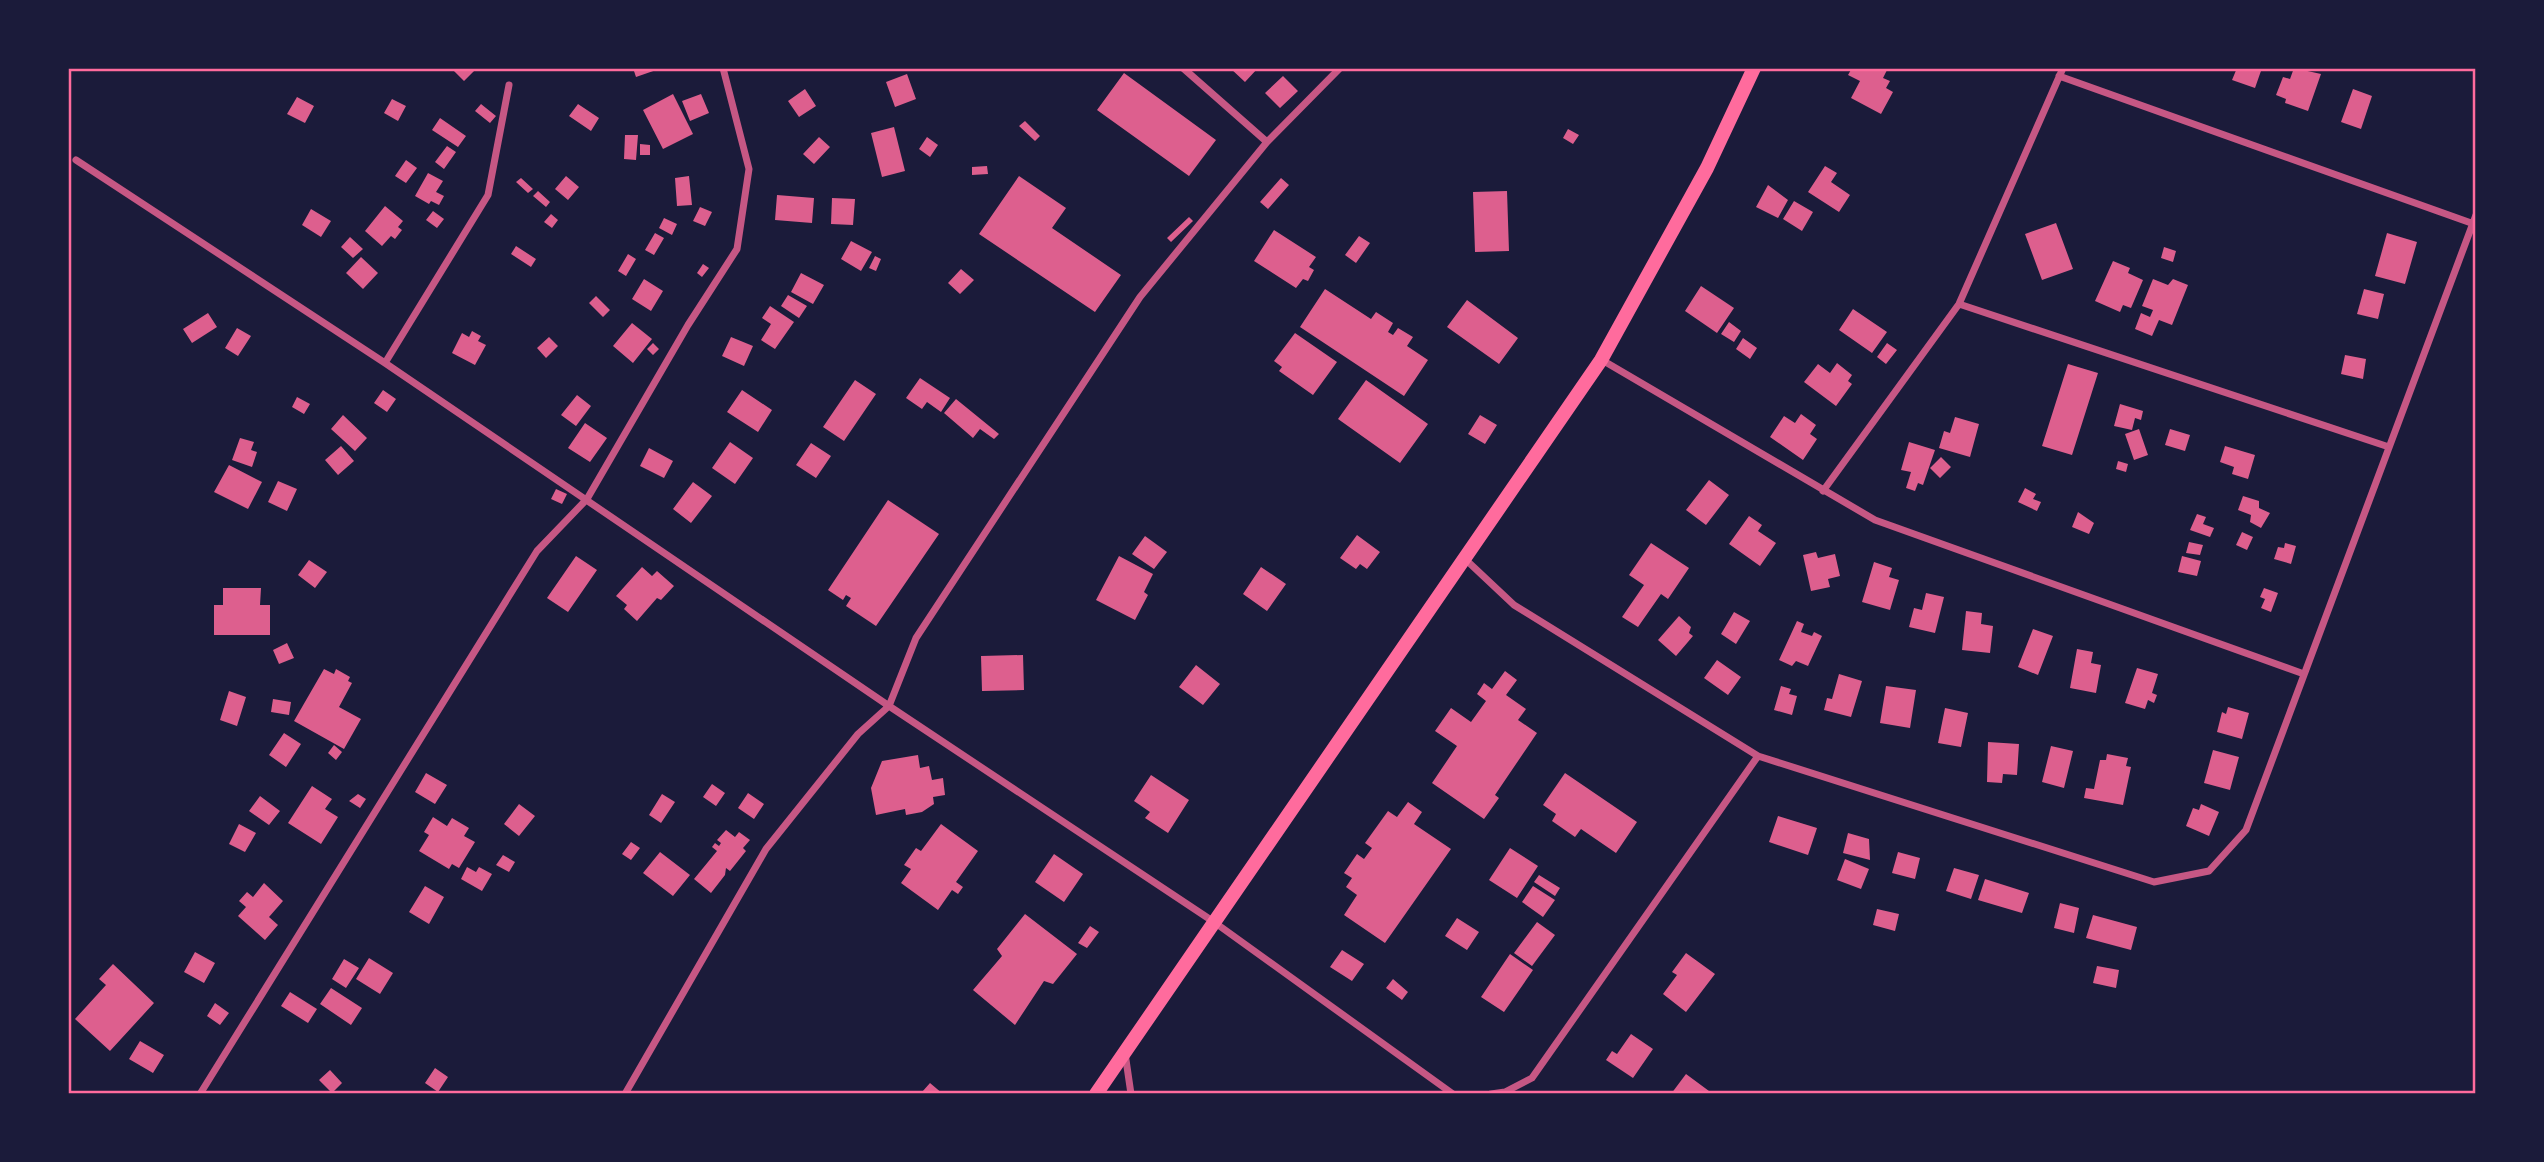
<svg xmlns="http://www.w3.org/2000/svg" width="2544" height="1162" font-family="'Zilla Slab',serif">
	<style>
		.building { fill: #dd5f8e }
		.lines { fill: none; stroke-linecap: round; stroke-linejoin: round }
		.minor { stroke: #c65784; stroke-width: 7 }
		.secondary { stroke: #ff6b9d; stroke-width: 14 }
		.neatline { fill: none; stroke: #ff6b9d; stroke-width: 2.5 }
	</style>
	<rect width="100%" height="100%" fill="#1b1b3a"/>
	<path class="building" d="M451,68H477L464,81Z
		M633,68H659V69L636,77Z
		M1230,68H1258L1245,82Z
		M1852,68H1888L1883,78L1890,81L1886,88L1893,92L1881,114L1851,98L1860,81L1848,75Z
		M2237,68H2262L2255,88L2232,80Z
		M2294,68L2321,74L2308,111L2285,103L2286,99L2276,95L2283,77L2290,79Z
		M1124,73L1216,140L1189,176L1097,110Z
		M907,74L916,99L895,107L886,82Z
		M1283,76L1298,91L1280,108L1265,93Z
		M805,89L816,106L799,117L788,101Z
		M2353,89L2372,96L2361,129L2341,122Z
		M673,94L693,134L663,149L643,110Z
		M701,94L709,113L690,121L682,101Z
		M297,97L314,106L305,123L287,114Z
		M392,99L406,106L398,121L384,113Z
		M481,104L496,116L490,123L475,111Z
		M578,104L599,118L591,131L569,116Z
		M440,118L466,136L458,147L432,130Z
		M1025,121L1040,136L1035,141L1019,126Z
		M894,127L905,171L882,177L871,133Z
		M1568,129L1579,135L1573,144L1563,138Z
		M625,135H638L636,160L624,159Z
		M819,137L830,147L814,164L803,154Z
		M927,137L938,145L930,157L919,149Z
		M640,144L650,145V155H640Z
		M447,146L456,152L444,169L435,162Z
		M406,160L417,168L406,183L395,176Z
		M987,166L988,174L972,175V167Z
		M1825,166L1837,173L1831,182L1850,195L1839,212L1808,192Z
		M428,173L443,181L436,192L444,196L439,205L431,201L429,204L415,196Z
		M566,176L579,187L568,200L555,189Z
		M689,176L692,205L677,206L675,178Z
		M1019,176L1066,208L1052,228L1121,275L1095,312L979,234Z
		M521,178L533,189L528,193L516,182Z
		M1281,178L1289,185L1268,209L1260,202Z
		M1768,185L1788,200L1778,218L1756,207Z
		M538,191L550,202L546,207L533,196Z
		M1507,191L1509,251L1475,252L1473,192Z
		M777,195L814,198L812,223L775,220Z
		M832,198L855,199L853,225L831,224Z
		M1794,201L1813,212L1802,231L1783,219Z
		M385,206L403,221L398,227L402,230L395,239L391,236L382,246L365,231Z
		M700,207L712,212L705,226L693,221Z
		M311,209L331,221L321,237L302,225Z
		M433,211L444,219L437,228L426,220Z
		M551,214L558,220L552,228L544,222Z
		M1189,217L1193,221L1171,242L1167,238Z
		M664,218L677,224L672,235L659,228Z
		M2056,223L2073,269L2042,280L2025,234Z
		M1274,230L1316,257L1309,267L1314,270L1308,281L1303,279L1296,288L1254,261Z
		M655,233L664,238L654,255L645,250Z
		M2387,233L2417,242L2405,284L2375,276Z
		M1359,236L1370,243L1356,263L1345,255Z
		M350,237L363,249L353,258L341,247Z
		M851,241L872,252L861,271L841,259Z
		M516,246L536,259L531,267L511,254Z
		M2164,247L2176,251L2173,262L2161,258Z
		M628,254L636,259L626,276L618,271Z
		M875,256L881,259L876,271L869,268Z
		M361,257L378,273L363,289L346,273Z
		M2113,261L2130,268L2128,273L2143,280L2131,308L2123,305L2120,312L2095,301Z
		M703,264L709,268L702,277L697,273Z
		M961,269L974,280L960,294L948,283Z
		M801,273L824,285L813,304L791,292Z
		M644,279L663,291L651,311L632,299Z
		M2153,279L2168,285L2173,279L2188,285L2172,325L2159,320L2152,336L2135,329L2141,313L2150,317L2153,310L2142,306Z
		M1701,286L1734,308L1717,333L1685,311Z
		M1325,289L1371,319L1376,312L1393,323L1388,332L1393,335L1398,328L1413,337L1407,346L1428,360L1404,396L1300,327Z
		M2364,289L2384,294L2378,319L2357,314Z
		M788,295L807,306L799,318L781,306Z
		M596,296L610,310L603,317L589,303Z
		M1467,300L1518,338L1499,364L1447,327Z
		M770,306L794,322L775,349L761,340L771,324L762,318Z
		M1853,309L1887,332L1872,353L1839,330Z
		M208,313L217,327L192,343L183,329Z
		M1729,322L1741,331L1734,342L1721,334Z
		M632,323L652,339L633,363L613,346Z
		M237,328L251,336L238,356L225,348Z
		M472,331L481,336L478,341L486,345L475,365L452,353L462,333L469,337Z
		M1295,333L1337,362L1313,395L1279,371L1282,367L1274,361Z
		M549,337L558,346L546,358L537,348Z
		M731,337L753,346L744,366L722,356Z
		M1743,338L1757,348L1750,359L1736,349Z
		M653,343L659,349L653,355L647,349Z
		M1887,343L1897,350L1886,364L1877,357Z
		M2345,355L2366,359L2363,379L2341,374Z
		M1837,363L1852,375L1848,381L1852,384L1836,406L1804,382L1818,364L1830,373Z
		M2068,364L2098,373L2072,455L2042,446Z
		M920,378L950,398L941,412L927,402L922,409L906,398Z
		M855,380L876,394L844,441L823,427Z
		M1366,380L1428,424L1400,463L1338,419Z
		M383,390L396,399L387,412L374,403Z
		M742,390L772,410L758,432L727,412Z
		M577,395L591,406L576,426L561,415Z
		M297,397L310,404L304,414L292,407Z
		M956,399L999,434L994,439L980,429L973,438L944,413Z
		M2120,404L2143,411L2141,420L2135,418L2132,430L2114,426Z
		M1801,414L1816,425L1810,434L1817,439L1803,460L1770,437L1784,416L1795,423Z
		M343,415L367,438L355,451L331,429Z
		M1480,415L1497,425L1485,444L1468,434Z
		M1955,417L1979,424L1970,457L1939,448L1944,431L1950,433Z
		M585,423L607,438L590,462L568,448Z
		M2139,429L2148,455L2134,460L2125,434Z
		M2170,429L2190,435L2185,451L2165,445Z
		M240,438L254,442L251,450L257,452L252,467L232,460Z
		M730,442L753,458L735,484L712,468Z
		M1909,442L1935,450L1923,485L1918,483L1915,491L1906,488L1911,472L1901,470Z
		M811,443L831,456L816,478L796,465Z
		M341,446L354,461L338,475L325,460Z
		M2225,446L2255,455L2248,479L2232,474L2234,467L2220,462Z
		M649,448L673,461L664,478L640,466Z
		M1941,457L1951,467L1940,478L1930,468Z
		M2118,461L2128,464L2126,472L2116,469Z
		M229,465L262,482L248,509L214,492Z
		M1709,480L1729,495L1706,525L1686,510Z
		M278,481L297,489L287,511L268,502Z
		M693,482L712,496L691,523L673,509Z
		M2025,488L2036,494L2033,499L2041,502L2037,511L2018,502Z
		M556,489L567,494L562,504L551,499Z
		M2243,496L2259,501V508L2270,513L2261,528L2250,522L2251,515L2238,510Z
		M888,500L939,534L876,626L846,606L851,598L846,595L843,600L828,590Z
		M2078,512L2094,523L2089,534L2072,527Z
		M2197,514L2206,517L2203,524L2214,528L2210,537L2190,530Z
		M1749,516L1762,525L1758,531L1776,543L1760,566L1729,544Z
		M2242,532L2253,537L2247,550L2236,545Z
		M1357,535L1380,552L1367,569L1360,564L1356,569L1340,558Z
		M1145,536L1167,552L1154,569L1132,554Z
		M2189,542L2203,545L2200,555L2186,553Z
		M1651,543L1689,568L1668,599L1661,594L1638,627L1622,617L1644,585L1629,575Z
		M2285,543L2296,546L2291,564L2274,559L2278,547L2284,548Z
		M1816,552L1818,558L1835,554L1840,576L1828,579L1830,587L1811,591L1803,555Z
		M576,556L597,570L568,612L547,598Z
		M1119,556L1153,574L1144,592L1148,595L1135,620L1096,600Z
		M2182,556L2201,561L2197,576L2178,572Z
		M309,560L327,572L315,588L298,575Z
		M1874,562L1892,568L1889,577L1899,580L1890,610L1862,602Z
		M642,567L652,576L657,571L674,586L661,600L657,598L637,621L624,609L627,605L616,596Z
		M1261,567L1286,584L1267,611L1243,594Z
		M223,588H261L260,605H270V635H214V605H223Z
		M2264,588L2278,593L2271,612L2261,608L2265,599L2260,597Z
		M1926,593L1944,597L1935,633L1909,627L1914,608L1922,610Z
		M1966,611L1982,613L1981,624L1993,626L1990,653L1962,650Z
		M1734,612L1750,621L1736,644L1721,634Z
		M1679,616L1691,627L1689,633L1693,636L1676,656L1658,640Z
		M1797,621L1804,624L1801,632L1812,636L1814,632L1822,636L1808,666L1796,661L1792,666L1779,660Z
		M2033,629L2053,636L2038,675L2018,667Z
		M287,643L294,658L279,664L273,650Z
		M2077,649L2093,652L2091,663L2101,665L2096,693L2070,688Z
		M1023,655L1024,690L982,691L981,656Z
		M1717,660L1741,677L1728,695L1704,678Z
		M1196,665L1220,684L1203,705L1179,687Z
		M2137,668L2158,674L2152,693L2157,695L2154,703L2148,700L2145,709L2125,703Z
		M324,669L334,674L336,669L350,677L348,681L352,683L339,707L361,719L344,749L294,721Z
		M1505,671L1517,680L1506,695L1526,709L1518,720L1537,733L1495,795L1499,798L1484,819L1432,783L1457,746L1435,731L1451,708L1471,722L1486,701L1477,694L1484,683L1492,689Z
		M1839,674L1862,681L1851,717L1824,710L1827,698L1832,699Z
		M1781,686L1791,689L1789,694L1797,696L1792,715L1774,710Z
		M1886,686L1916,690L1910,728L1880,723Z
		M229,691L246,697L237,726L220,720Z
		M273,699L291,702L289,715L271,712Z
		M2228,707L2249,713L2242,739L2217,732L2222,712L2226,714Z
		M1945,708L1968,713L1961,747L1938,743Z
		M284,733L301,744L286,767L269,755Z
		M1988,742L2019,744L2017,775L2003,774L2002,783L1987,782Z
		M334,745L342,752L336,760L328,753Z
		M2051,746L2073,751L2064,788L2042,782Z
		M2213,750L2239,757L2230,790L2204,783Z
		M2107,754L2128,758L2126,766L2131,767L2123,805L2084,798L2086,788L2094,789L2100,760H2106Z
		M918,755L920,768L929,766L932,780L943,778L945,795L933,797L934,804L922,812L906,815L905,809L876,815L871,788L882,761Z
		M426,773L447,785L435,804L415,792Z
		M1565,773L1637,822L1616,853L1581,829L1575,837L1552,821L1556,814L1543,805Z
		M1151,775L1189,800L1168,833L1145,818L1150,812L1134,801Z
		M712,784L725,793L716,806L703,797Z
		M312,786L332,799L325,809L338,817L321,844L288,823Z
		M748,793L764,804L754,819L738,808Z
		M358,794L366,799L360,808L349,801Z
		M662,794L675,802L661,823L649,815Z
		M260,796L280,811L269,825L249,811Z
		M1408,802L1422,812L1414,824L1451,849L1385,943L1344,915L1357,895L1346,887L1352,878L1344,873L1357,854L1364,859L1372,848L1365,843L1388,811L1397,817Z
		M519,804L535,816L519,836L504,824Z
		M2201,804L2219,812L2209,836L2186,826L2193,808L2199,810Z
		M1778,816L1817,828L1808,855L1769,842Z
		M433,817L447,826L452,818L469,828L464,836L475,842L459,868L452,864L449,869L419,851L429,835L424,832Z
		M239,824L256,833L245,852L229,844Z
		M941,824L978,851L956,882L963,887L958,894L952,890L938,910L901,883L911,869L904,865L916,848L921,851Z
		M726,830L735,837L739,832L750,840L743,848L746,851L730,871L726,868L725,875L711,893L694,879L717,851L712,847L715,843L719,846L721,843L717,840Z
		M1848,833L1869,839L1870,860L1843,853Z
		M631,842L640,848L631,860L622,854Z
		M1510,848L1538,866L1517,898L1489,880Z
		M660,852L690,875L673,896L643,873Z
		M1898,852L1920,858L1915,879L1892,873Z
		M1054,854L1083,874L1064,902L1035,882Z
		M503,855L515,862L509,872L496,865Z
		M1845,859L1869,869L1861,889L1837,880Z
		M467,867L476,872L479,867L492,874L482,891L461,879Z
		M1954,868L1979,875L1971,899L1946,891Z
		M1539,875L1560,888L1555,896L1534,882Z
		M1985,879L2029,893L2022,913L1978,900Z
		M264,883L283,901L269,917L278,925L265,940L238,916L246,907L239,901L247,892L253,897Z
		M425,886L444,897L429,924L409,912Z
		M1533,886L1555,900L1543,917L1522,902Z
		M2060,903L2079,908L2074,933L2054,928Z
		M1877,909L1899,914L1895,931L1873,925Z
		M1025,914L1077,954L1053,984L1044,981L1015,1025L973,990L1002,956L997,949Z
		M2093,915L2137,927L2131,950L2086,938Z
		M1457,918L1479,932L1467,950L1445,936Z
		M1537,922L1555,935L1532,966L1514,953Z
		M1090,926L1099,932L1087,948L1078,943Z
		M1342,950L1364,964L1352,981L1330,967Z
		M195,952L215,963L204,983L184,972Z
		M1686,953L1715,974L1686,1012L1663,994L1677,975L1672,972Z
		M1510,954L1533,970L1504,1012L1481,997Z
		M369,958L393,973L380,994L356,979Z
		M344,959L359,968L346,988L332,979Z
		M113,964L154,1003L110,1051L75,1019L106,985L99,979Z
		M2097,966L2119,970L2116,988L2093,983Z
		M1393,979L1408,992L1402,1000L1386,988Z
		M331,988L362,1008L351,1025L320,1004Z
		M290,992L317,1009L308,1023L281,1006Z
		M215,1003L229,1013L220,1025L207,1016Z
		M1631,1034L1653,1049L1633,1078L1606,1060L1612,1051L1617,1054Z
		M140,1041L164,1055L153,1073L129,1059Z
		M435,1068L448,1077L438,1092L425,1083Z
		M330,1070L342,1083L332,1093L319,1080Z
		M1686,1074L1709,1091L1707,1094H1671Z
		M930,1083L943,1094L922,1092Z"/>
	<g class="lines">
		<path class="minor" d="M1183,68L1267,142
			M2059,76L2474,224
			M76,160L385,363L889,706L1214,922L1453,1094
			M1959,304L2389,447
			M1602,360L1875,520L2304,674
			M385,363L488,195L509,85
			M1823,491L1959,304L2063,68
			M1464,558L1514,605L1758,756L2154,882L2209,871L2246,830L2476,215
			M1125,1053L1131,1094
			M200,1094L537,551L587,499L688,325L737,249L749,169L723,68
			M625,1094L766,849L858,734L889,706L916,638L1140,297L1267,142L1340,68
			M1491,1094L1505,1092L1532,1078L1758,756"/>
		<path class="secondary" d="M1096,1094L1601,360L1707,168L1754,68"/>
	</g>
	<rect width="2544" height="1162" fill="none" stroke="#1b1b3a" stroke-width="140"/>
	<rect x="70" y="70" width="2404" height="1022" class="neatline"/>
</svg>
